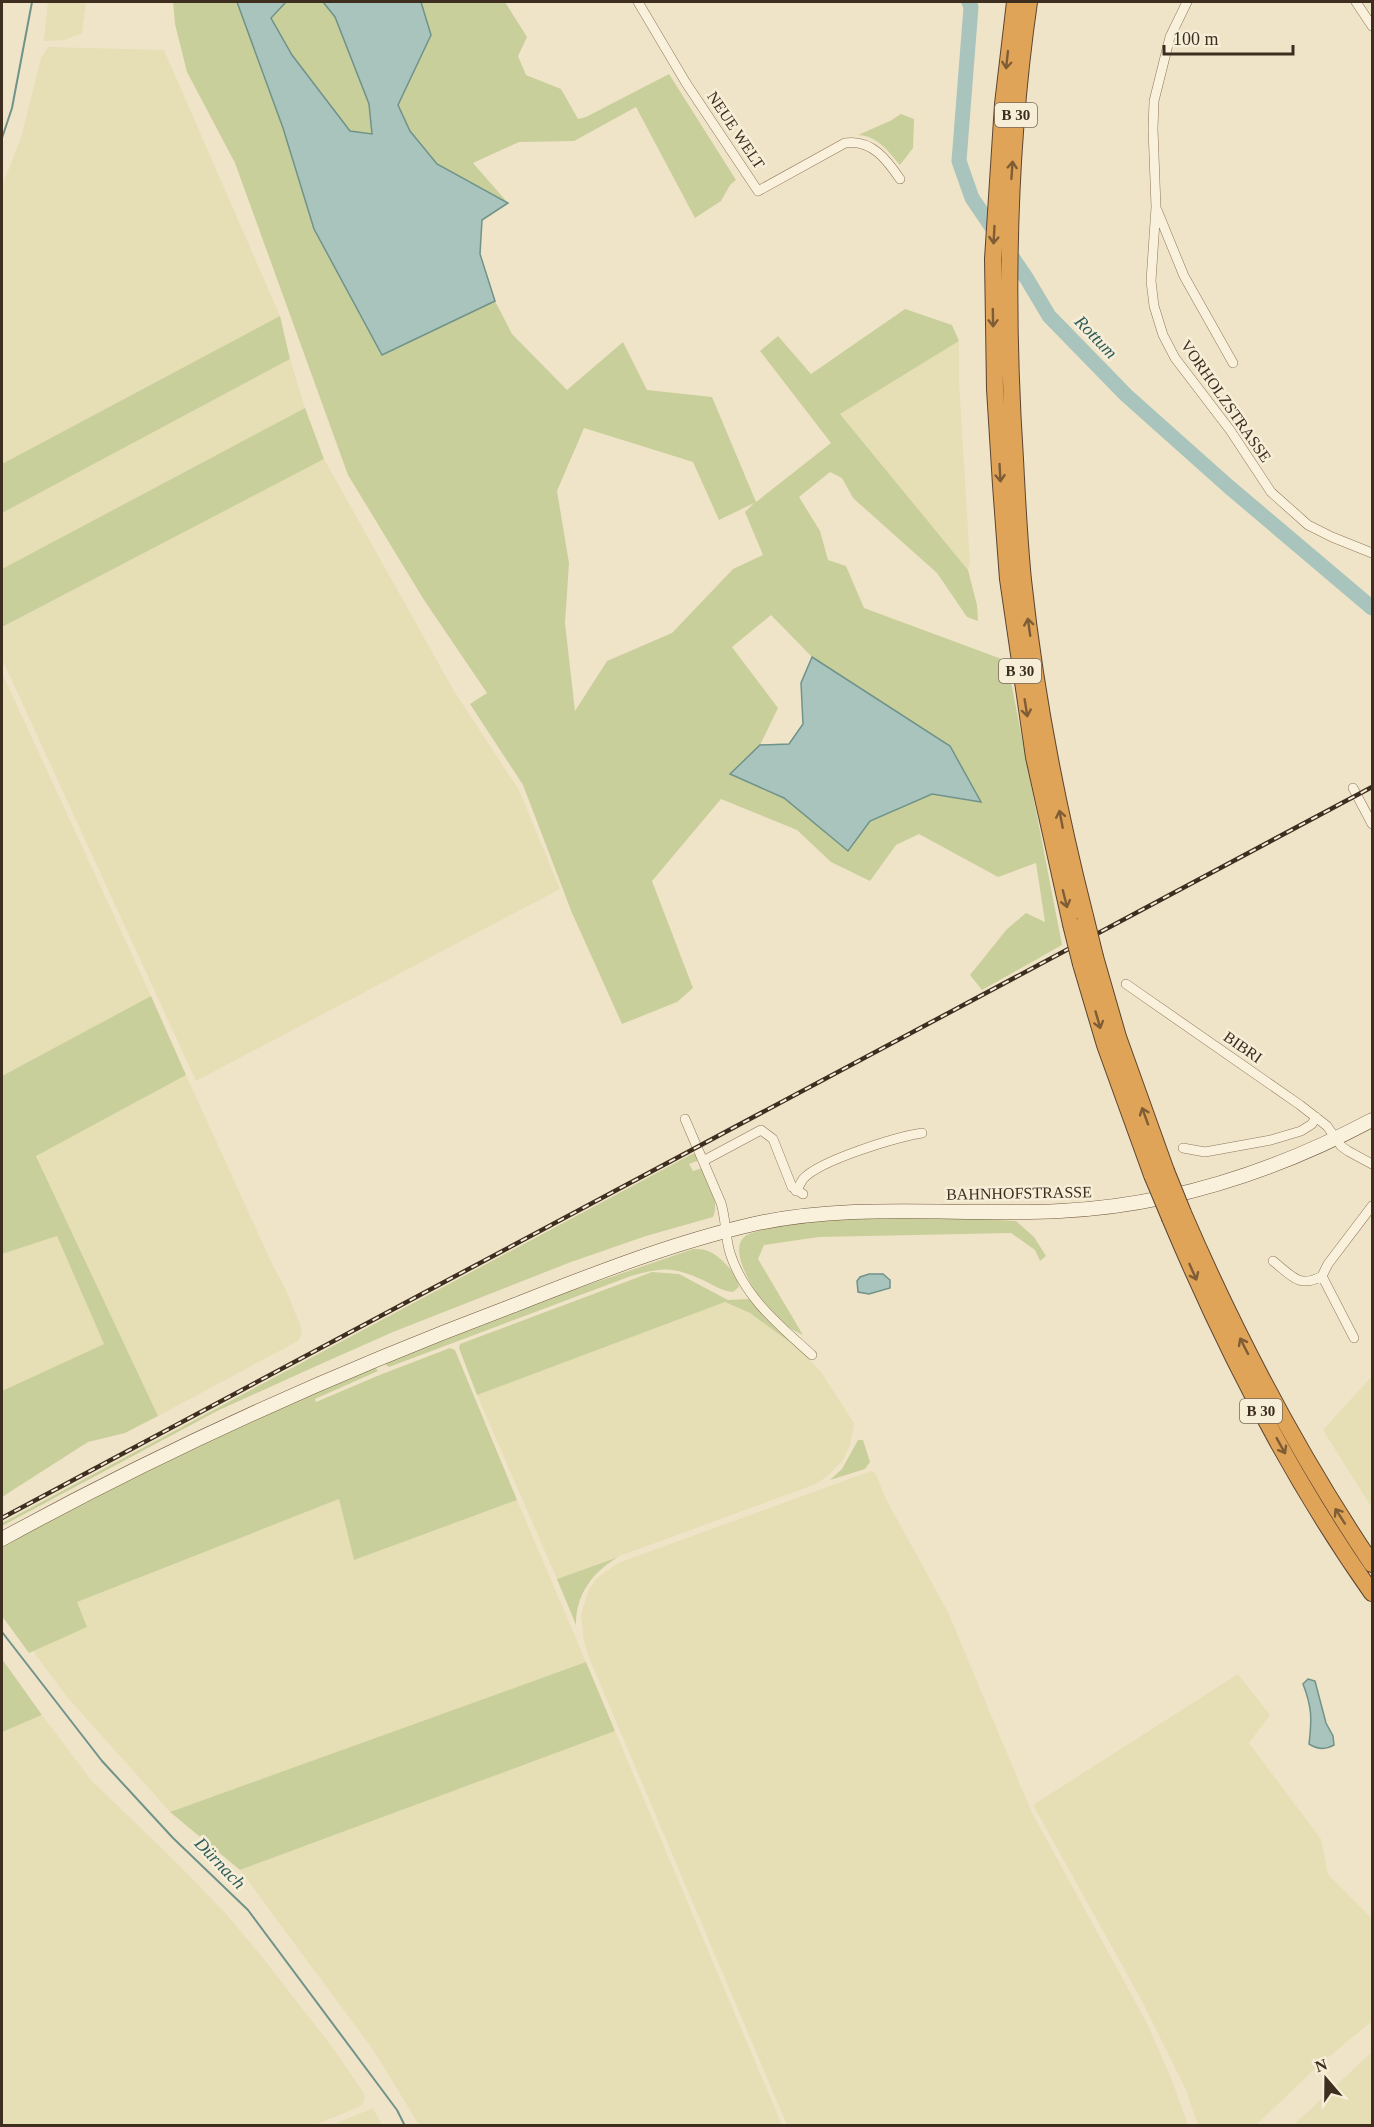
<svg xmlns="http://www.w3.org/2000/svg" width="1374" height="2127" font-family="Georgia,serif">
	<style>
		.farmland { fill: #e6deb5 }
		.green { fill: #c9cf9b; fill-rule: evenodd }
		.water { fill: #a9c4bc; stroke: #6f938a; stroke-width: 1.5 }
		.lines { fill: none; stroke-linecap: round; stroke-linejoin: round }
		.stream { stroke: #6f938a; stroke-width: 2 }
		.river { stroke: #a9c4bc; stroke-width: 15 }
		.street-casing { stroke: #8d765c; stroke-width: 10 }
		.secondary-casing { stroke: #6f573f; stroke-width: 15 }
		.highway-casing { stroke: #5b4430; stroke-width: 18 }
		.street { stroke: #faf1dc; stroke-width: 9 }
		.secondary { stroke: #faf1dc; stroke-width: 14 }
		.highway { stroke: #e0a458; stroke-width: 16 }
		.rail-casing { stroke: #3d2e20; stroke-width: 4.5 }
		.rail { stroke: #f7eed8; stroke-width: 2; stroke-dasharray: 7; stroke-linecap: butt }
		.highway-bridge-casing { stroke: #5b4430; stroke-width: 18; stroke-linecap: butt }
		.highway-bridge { stroke: #e0a458; stroke-width: 16 }
		.oneway { stroke: #7e5d36 }
		.labels { text-anchor: middle; dominant-baseline: central; stroke-width: 5; stroke-linejoin: round; paint-order: stroke }
		.shield { fill: #f7eed8; stroke: #756857; stroke-width: 1.5 }
		.shield-label { font-size: 15px; font-weight: bold; fill: #3d2e20 }
		.street-label { font-size: 16px; fill: #3d2e20; stroke: #f7eed8 }
		.water-label { font-size: 18px; font-style: italic; fill: #2f5d5a; stroke: #f7eed8 }
	</style>
	<rect width="100%" height="100%" fill="#f0e4c8"/>
	<path class="farmland" d="M48,2H86L82,33L64,40L44,41Z
		M48,47L164,50L280,316L2,464V186L21,138L41,58Z
		M959,341V382L970,563L968,570L840,414Z
		M290,359L305,408L2,569V513Z
		M324,459L454,691L519,790L560,889L196,1081L2,659V627Z
		M2,673L151,996L2,1076Z
		M186,1075L272,1264L285,1288L301,1327L302,1334L298,1341L158,1416L36,1155Z
		M57,1236L104,1344L2,1391V1254Z
		M725,1302L750,1313L777,1331L802,1351L821,1372L854,1423L850,1445L843,1460L829,1475L816,1484L557,1579L477,1395Z
		M1372,1376V1508L1323,1430Z
		M871,1471L875,1473L887,1501L948,1612L1032,1813L1147,2023L1173,2083L1188,2125H787L590,1660L584,1642L581,1614L589,1589L596,1579L618,1563Z
		M339,1499L354,1560L517,1500L586,1662L170,1812L67,1697L33,1651L86,1627L76,1602Z
		M1238,1674L1270,1715L1249,1743L1321,1839L1328,1874L1372,1919V2021L1318,2066L1256,2125H1198L1186,2090L1142,2001L1033,1805Z
		M42,1715L91,1780L182,1868L226,1914L259,1953L333,2048L363,2092L365,2098L361,2106L315,2125H2V1732Z
		M615,1731L782,2125H419L374,2051L240,1870Z
		M1372,2052V2125H1293L1301,2118Z
		M373,2108L382,2125H332Z"/>
	<path class="green" d="M173,2H237L283,128L314,229L382,355L495,301L512,334L567,390L623,342L647,390L712,397L756,502L831,443L760,351L778,336L811,374L905,309L952,325L959,341L840,414L968,570L977,605L978,621L967,617L937,573L853,498L842,478L830,472L799,497L820,531L828,560L846,566L864,608L1007,661L1062,945L982,990L970,975L1007,929L1026,913L1045,922L1036,863L998,877L919,834L896,845L870,881L831,862L797,830L721,799L652,881L693,988L677,1002L622,1024L572,913L523,785L470,704L487,693L424,600L348,475L235,163L187,72L175,24ZM584,428L693,462L719,520L754,503L745,512L763,555L733,569L672,633L607,661L575,711L565,623L569,563L557,491ZM771,615L812,657L950,746L980,801L932,794L870,821L848,851L784,798L730,774L760,745L778,708L732,647Z
		M286,2H323L335,17L369,104L372,134L350,131L292,55L271,18Z
		M421,2H505L527,37L518,56L526,75L561,89L578,119L586,117L669,74L736,180L730,185L721,201L695,218L636,107L574,141L519,142L473,163L508,203L437,164L410,131L398,105L431,35Z
		M901,114L914,119L913,148L900,165C889,152 878,136 858,135L890,121Z
		M280,316L290,359L2,513V464Z
		M305,408L324,459L2,627V569Z
		M151,996L186,1075L36,1156L158,1416L125,1433L88,1442L2,1497V1391L104,1344L57,1236L2,1254V1076Z
		M692,1154H696L698,1159L697,1161L689,1164L693,1171L702,1168C708,1183 720,1201 713,1217L646,1236L571,1262L393,1332L323,1363L217,1411L2,1526V1523Z
		M866,1217L966,1218L1016,1221L1034,1237L1046,1256L1040,1261L1035,1250L1011,1233L819,1237L764,1245L758,1259L803,1335C782,1327 762,1304 751,1284C745,1273 732,1248 744,1237C756,1225 846,1219 866,1217Z
		M693,1249C698,1249 703,1249 708,1251C721,1256 737,1274 739,1287L733,1292C723,1291 716,1287 707,1282C674,1267 666,1266 631,1276L389,1367L386,1365V1360L529,1305Z
		M652,1272L679,1274L728,1300L749,1299L802,1351L750,1313L725,1302L477,1395L459,1348L460,1344Z
		M450,1348L455,1350L517,1500L354,1560L339,1499L77,1602L87,1627L29,1653L2,1616V1545L149,1468L369,1367L376,1368L378,1371L315,1399L316,1402L382,1374Z
		M858,1440H863L870,1462L865,1469L830,1480L842,1469Z
		M618,1557C592,1573 576,1594 576,1625L557,1579Z
		M2,1659L42,1715L2,1732Z
		M586,1662L615,1731L240,1870L170,1812Z"/>
	<path class="water" d="M237,2H286L271,18L292,55L350,131L372,134L369,104L335,17L323,2H421L431,35L398,105L410,131L437,164L508,203L482,220L480,254L495,301L382,355L314,229L283,128Z
		M812,657L950,746L981,802L932,794L870,821L848,851L784,798L730,774L760,745L789,744L803,724L801,683Z
		M869,1274H883L890,1280V1288L869,1294L858,1292L857,1281L860,1277Z
		M1308,1679L1315,1681L1326,1723L1333,1736L1334,1745C1326,1750 1317,1749 1309,1744C1312,1719 1312,1707 1303,1684Z"/>
	<g class="lines">
		<path class="stream" d="M2,138L12,108L32,2
			M2,1632L102,1761L173,1838L248,1910L397,2110L405,2126"/>
		<path class="river" d="M969,2L971,7L959,161L972,198L1027,279L1049,316L1126,395L1228,486L1372,608"/>
		<g class="street-casing">
			<path id="street" d="M638,2L686,83L758,191L845,143C872,139 887,160 900,179
				M1187,2L1170,37L1154,101L1153,129L1156,207L1151,281L1154,306L1163,335L1175,358L1230,430L1271,492L1308,525L1332,537L1372,553
				M1356,2L1372,26
				M1157,210L1184,276L1233,363
				M1353,788L1372,824
				M1126,984L1300,1105L1327,1126L1341,1146L1348,1151L1372,1164
				M685,1119L721,1203C726,1219 725,1236 730,1253C744,1297 779,1325 812,1355
				M1183,1148L1205,1152L1271,1140L1301,1131L1312,1124L1316,1117
				M703,1161L761,1130L773,1139L792,1187L803,1194
				M796,1191C799,1187 801,1182 803,1179C820,1160 897,1137 922,1133
				M1273,1261C1291,1275 1299,1289 1322,1276
				M1354,1338L1322,1276L1328,1264L1372,1206"/>
		</g>
		<g class="secondary-casing">
			<path id="secondary" d="M2,1539C166,1449 337,1372 512,1306C591,1275 671,1243 754,1224C855,1202 957,1216 1060,1211C1169,1206 1276,1171 1372,1120"/>
		</g>
		<g class="highway-casing">
			<path id="highway" d="M1015,2L1003,104L993,259L995,389L1001,485L1008,579L1034,757L1071,924
				M1029,2C1007,154 1005,306 1015,459C1017,499 1019,540 1023,580C1035,693 1057,806 1085,916
				M1095,957L1118,1037L1166,1171
				M1081,964L1105,1045L1152,1175
				M1183,1213C1237,1338 1296,1451 1372,1564
				M1170,1218C1225,1349 1290,1477 1372,1593"/>
		</g>
		<use href="#street" class="street"/>
		<use href="#secondary" class="secondary"/>
		<use href="#highway" class="highway"/>
		<g class="rail-casing">
			<path id="rail" d="M2,1518L1372,787"/>
		</g>
		<use href="#rail" class="rail"/>
		<g class="highway-bridge-casing">
			<path id="highway-bridge" d="M1085,916L1095,957
				M1071,924L1081,964
				M1166,1171L1183,1213
				M1152,1175L1170,1218"/>
		</g>
		<use href="#highway-bridge" class="highway-bridge"/>
	</g>
	<defs><path id="oneway-shaft" d="M-6 0H5M1.5-3L5.5 0L1.5 3" fill="none" stroke-width="1.6" stroke-linecap="round" stroke-linejoin="round" transform="scale(1.5)"/></defs>
	<g class="oneway">
		<use href="#oneway-shaft" transform="translate(1007 60) rotate(96)"/>
		<use href="#oneway-shaft" transform="translate(1012 170) rotate(-86)"/>
		<use href="#oneway-shaft" transform="translate(994 235) rotate(93)"/>
		<use href="#oneway-shaft" transform="translate(993 318) rotate(89)"/>
		<use href="#oneway-shaft" transform="translate(1000 473) rotate(87)"/>
		<use href="#oneway-shaft" transform="translate(1029 627) rotate(-98)"/>
		<use href="#oneway-shaft" transform="translate(1026 708) rotate(81)"/>
		<use href="#oneway-shaft" transform="translate(1061 819) rotate(-101)"/>
		<use href="#oneway-shaft" transform="translate(1065 899) rotate(76)"/>
		<use href="#oneway-shaft" transform="translate(1098 1020) rotate(74)"/>
		<use href="#oneway-shaft" transform="translate(1145 1116) rotate(-110)"/>
		<use href="#oneway-shaft" transform="translate(1193 1272) rotate(66)"/>
		<use href="#oneway-shaft" transform="translate(1244 1346) rotate(-117)"/>
		<use href="#oneway-shaft" transform="translate(1281 1446) rotate(61)"/>
		<use href="#oneway-shaft" transform="translate(1340 1516) rotate(-123)"/>
	</g>
	<g class="labels">
		<g class="shield">
			<rect x="995" y="103" width="42" height="24" rx="4.5"/>
			<rect x="999" y="659" width="42" height="24" rx="4.5"/>
			<rect x="1240" y="1399" width="42" height="24" rx="4.5"/>
		</g>
		<g class="shield-label">
			<text x="1016" y="115">B 30</text>
			<text x="1020" y="671">B 30</text>
			<text x="1261" y="1411">B 30</text>
		</g>
		<g class="street-label">
			<text transform="translate(736 130) rotate(56)">NEUE WELT</text>
			<text transform="translate(1226 401) rotate(55)">VORHOLZSTRASSE</text>
			<text transform="translate(1243 1047) rotate(35)">BIBRI</text>
			<text transform="translate(1019 1193) rotate(-1)">BAHNHOFSTRASSE</text>
		</g>
		<g class="water-label">
			<text transform="translate(1096 337) rotate(46)">Rottum</text>
			<text transform="translate(220 1863) rotate(46)">Dürnach</text>
		</g>
	</g>
	<rect width="1374" height="2127" fill="none" stroke="#3d2e20" stroke-width="6"/>
	<g transform="translate(1326 2079) rotate(340)" stroke="#f7eed8" stroke-width="4.5" paint-order="stroke">
	<path d="M0-4.5L10 22L0 15L-10 22Z" fill="#3d2e20"/>
	<text y="-9" font-size="16" font-weight="bold" text-anchor="middle" fill="#3d2e20">N</text>
	</g>
	<path d="M1164 45v9h129v-9" fill="none" stroke="#3d2e20" stroke-width="3"/>
	<text x="1173" y="45" font-size="18" fill="#3d2e20" stroke="#f7eed8" stroke-width="4.5" paint-order="stroke">100 m</text>
</svg>
